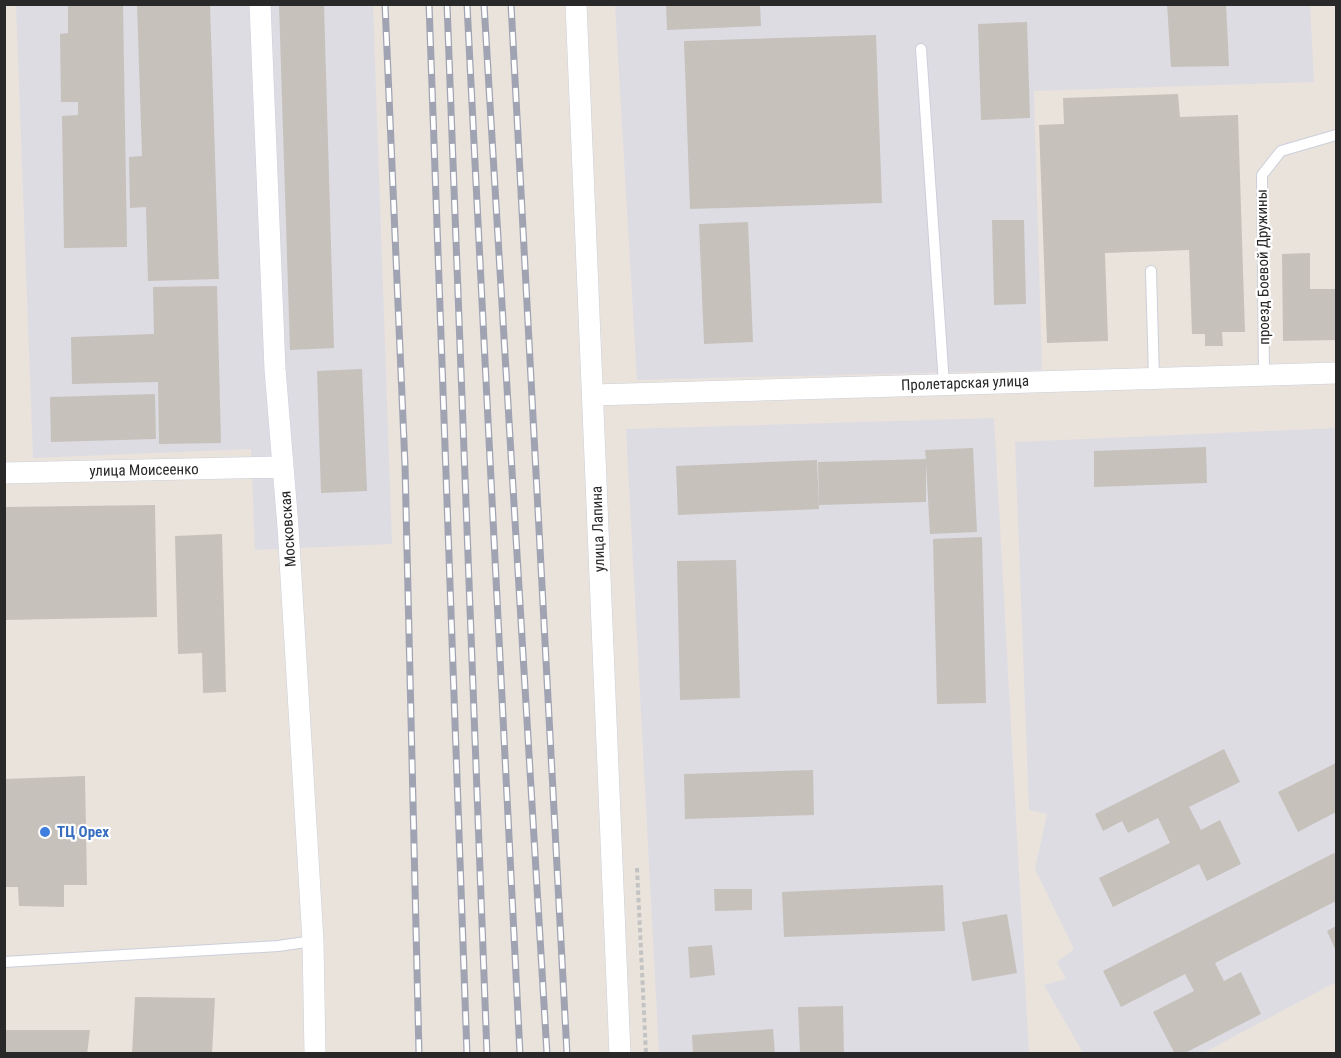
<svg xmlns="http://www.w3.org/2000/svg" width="1341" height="1058" font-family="'Roboto Condensed',sans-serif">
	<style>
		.industrial { fill: #dedce3 }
		.building { fill: #c6c1bb }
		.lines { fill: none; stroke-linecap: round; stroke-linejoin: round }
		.lane-casing { stroke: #cbcfda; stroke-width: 12 }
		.street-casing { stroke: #cbcfda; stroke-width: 22 }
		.path { stroke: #c3c3c3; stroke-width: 4; stroke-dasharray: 4.5 3; stroke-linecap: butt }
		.lane { stroke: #fff; stroke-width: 10 }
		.street { stroke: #fff; stroke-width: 21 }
		.rail-casing { stroke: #a0a4b2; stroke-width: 7 }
		.rail { stroke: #fff; stroke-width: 4.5; stroke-dasharray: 14; stroke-linecap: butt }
		.shop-dot { fill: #3f7fe0; stroke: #fff; stroke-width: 2 }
		.labels { text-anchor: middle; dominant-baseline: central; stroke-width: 4.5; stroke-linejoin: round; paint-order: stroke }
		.street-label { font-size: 15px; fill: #292929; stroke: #fff }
		.shop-label { font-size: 15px; font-weight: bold; fill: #366cbe; stroke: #fff; text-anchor: start }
	</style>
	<rect width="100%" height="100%" fill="#eae3dc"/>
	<path class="industrial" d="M16,5H373L392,544L255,550L251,449L33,458Z
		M615,5H1310L1314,82L1034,91L1042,370L637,380Z
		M994,418L1029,1053H659L626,429Z
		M1336,428V982L1203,1053H1083L1044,985L1066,979L1057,962L1074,949L1035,869L1047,814L1029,810L1015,442Z"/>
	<path class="building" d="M68,4H123L127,247L64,248L62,116L78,115V102H61L60,34L68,33Z
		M137,4H210L219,279L148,281L146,207L130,208L129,157L142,156Z
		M666,4H760L761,26L667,30Z
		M1167,4H1226L1229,66L1171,67Z
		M279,5H324L334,348L290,350Z
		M1027,22L1030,118L981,120L978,24Z
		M876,35L882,203L690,209L684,41Z
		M1178,94L1180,117L1238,115L1245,332H1222L1223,346H1205V334H1192L1189,250L1105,253L1108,341L1047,343L1039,125L1064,124L1063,98Z
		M992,220H1024L1026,304L994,305Z
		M748,222L753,342L704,344L699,224Z
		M1310,253V289H1336V340L1283,341L1282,254Z
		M217,286L221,443L159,444L158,382L72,384L71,337L154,334L153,287Z
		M362,369L367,491L321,493L317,371Z
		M155,394L156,439L51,442L50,397Z
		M1206,447L1207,483L1094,487V451Z
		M973,448L977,532L930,534L926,463V502L819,505L818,462L926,459L925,450Z
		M817,460L819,509L678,515L676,466Z
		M155,505L157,617L4,620V507Z
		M222,534L226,692L203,693L202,653L178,654L175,536Z
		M982,537L986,703L937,704L933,539Z
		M736,560L740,698L680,700L677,561Z
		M1224,749L1240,782L1189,807L1201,830L1220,820L1241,864L1207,881L1199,864L1113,907L1099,878L1170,843L1158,818L1128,833L1122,821L1103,831L1095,814Z
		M1336,763V812L1298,832L1278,792Z
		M813,770L814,815L685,819L684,774Z
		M85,776L87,885H64V907L19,906L18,887H4V779Z
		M1334,853L1336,858V901L1215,963L1224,981L1241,972L1261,1014L1183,1054H1175L1153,1012L1194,991L1185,974L1121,1007L1103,971Z
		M943,885L945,931L784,937L782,892Z
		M714,889H752V910L715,911Z
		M1007,914L1017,973L972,981L962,922Z
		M1336,926V951L1327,931Z
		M712,945L715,975L690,978L688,947Z
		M135,997L215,998L212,1054H132Z
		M843,1006L844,1054H800L798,1007Z
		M773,1029L775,1054H693L692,1035Z
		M4,1030H90L87,1054H4Z"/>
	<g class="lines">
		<g class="lane-casing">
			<path id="lane" d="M921,49L944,384
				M1151,271L1154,378
				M1264,375L1262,175L1281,151L1336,135
				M4,962L278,946L313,941"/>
		</g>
		<g class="street-casing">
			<path id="street" d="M260,4L275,369L288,527L313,941L315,1054
				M576,4L620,1054
				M594,395L1336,373
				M4,473L283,467"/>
		</g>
		<path class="path" d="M637,868L646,1054"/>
		<use href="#lane" class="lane"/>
		<use href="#street" class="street"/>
		<g class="rail-casing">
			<path id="rail" d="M385,4L405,465L419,1054
				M429,4L467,1054
				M447,4L487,1054
				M467,4L520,1054
				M484,4L547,1054
				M511,4L567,1054"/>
		</g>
		<use href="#rail" class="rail"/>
	</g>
	<circle class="shop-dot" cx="45" cy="832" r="6"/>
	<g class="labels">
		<g class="street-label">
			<text transform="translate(1263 267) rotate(-91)">проезд Боевой Дружины</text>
			<text transform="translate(965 383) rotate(-2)">Пролетарская улица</text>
			<text transform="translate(144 470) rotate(-1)">улица Моисеенко</text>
			<text transform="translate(288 529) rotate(-94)">Московская</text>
			<text transform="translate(598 529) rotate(-92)">улица Лапина</text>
		</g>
		<g class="shop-label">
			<text x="57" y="832">ТЦ Орех</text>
		</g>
	</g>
	<rect width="1341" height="1058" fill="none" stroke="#292929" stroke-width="12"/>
</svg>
